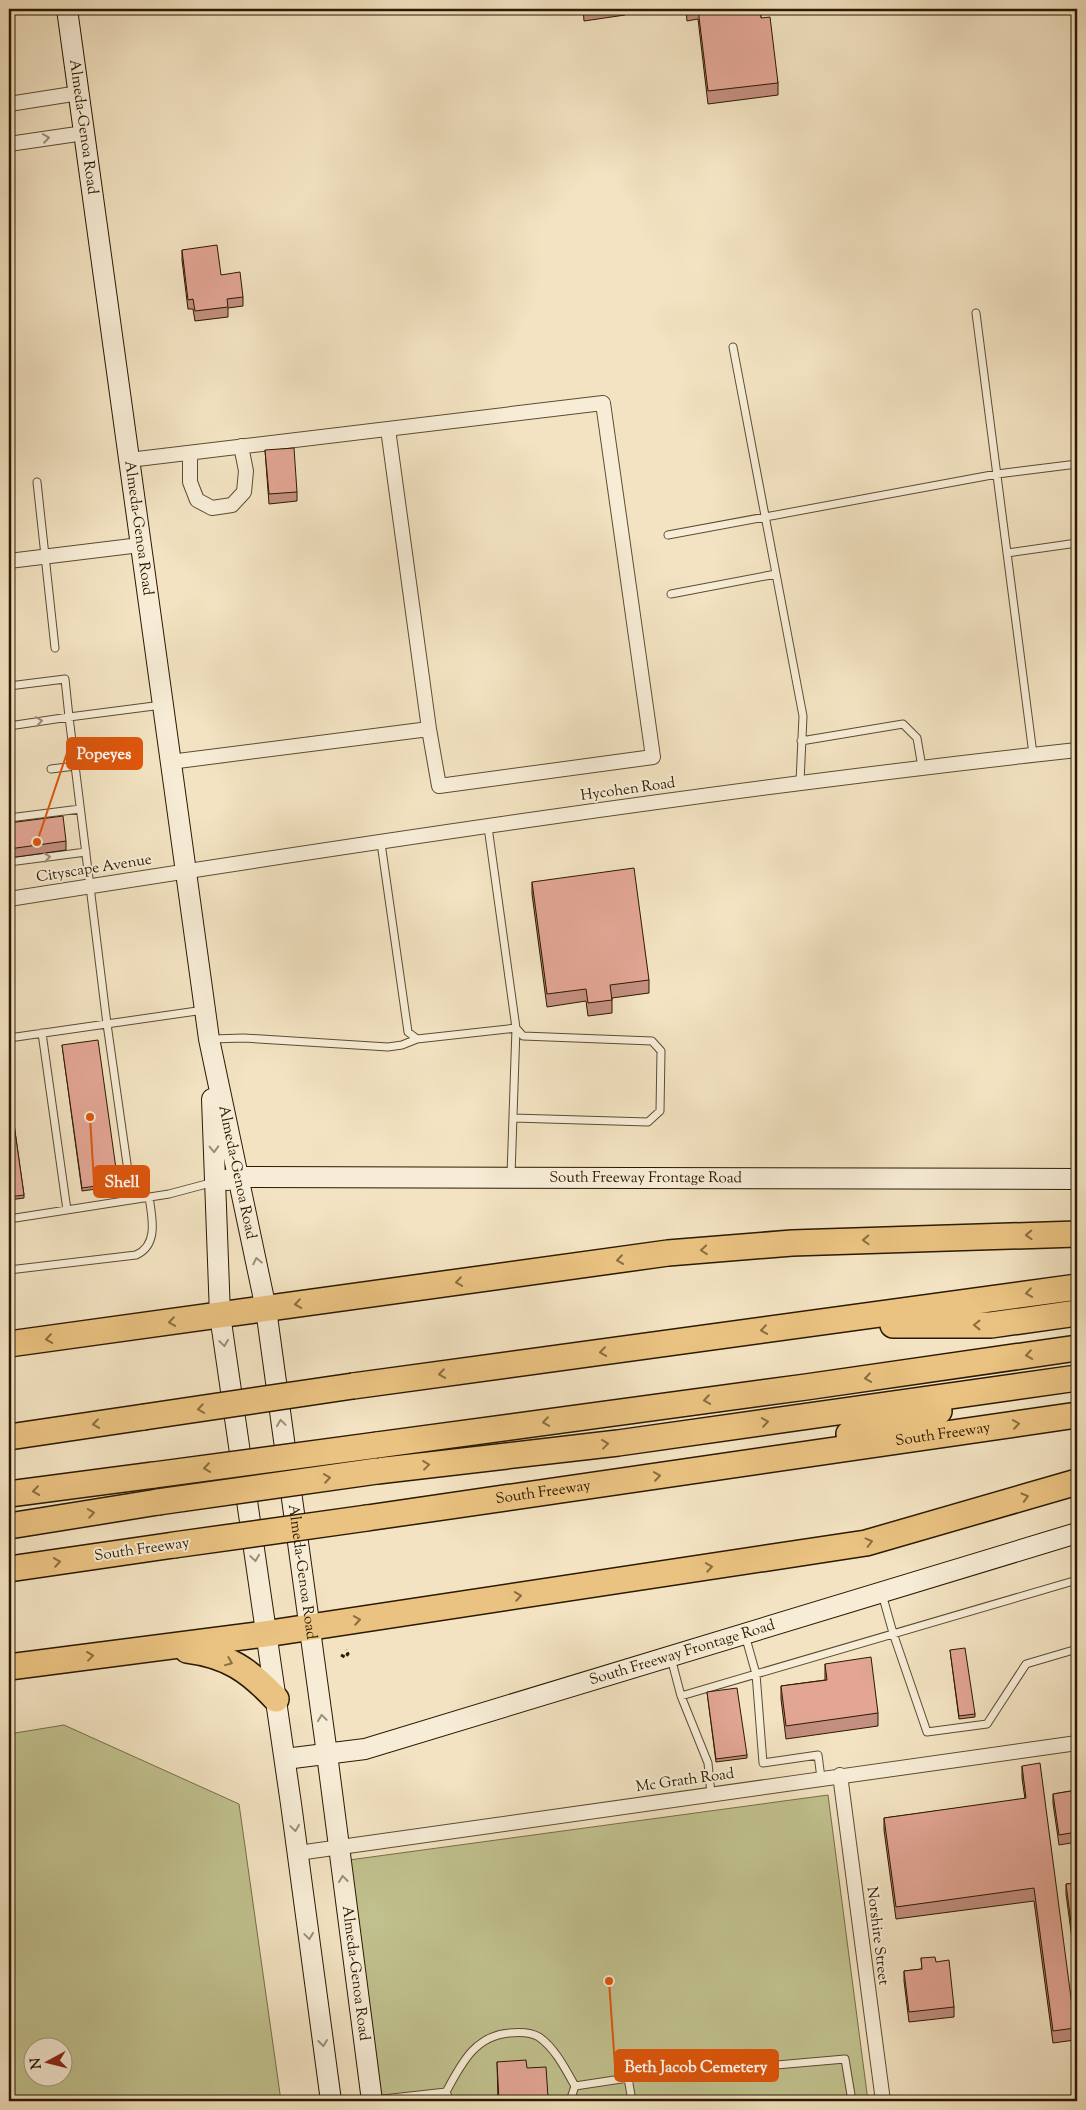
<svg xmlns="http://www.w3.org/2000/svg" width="1086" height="2110" font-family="'Sorts Mill Goudy',serif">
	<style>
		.green { fill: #c1c28f; stroke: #766e48; fill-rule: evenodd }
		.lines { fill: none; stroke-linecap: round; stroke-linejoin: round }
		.service-casing { stroke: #5d4c30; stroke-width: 9 }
		.minor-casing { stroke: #5d4c30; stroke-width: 16 }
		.secondary-casing { stroke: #2b1900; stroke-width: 22 }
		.motorway-casing { stroke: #2b1900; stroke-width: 28 }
		.path { stroke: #2b1900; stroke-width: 3; stroke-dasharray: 4 2.5; stroke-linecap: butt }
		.service { stroke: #f7edd7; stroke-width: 7 }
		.minor { stroke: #f7edd7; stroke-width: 14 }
		.secondary { stroke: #f7edd7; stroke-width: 20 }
		.motorway { stroke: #eac281; stroke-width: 25 }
		.motorway-bridge-casing { stroke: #2b1900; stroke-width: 28; stroke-linecap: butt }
		.motorway-bridge { stroke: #eac281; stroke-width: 25 }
		.wall { fill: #c38f80; stroke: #2b1900 }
		.building { fill: #e3a695; stroke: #2b1900 }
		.oneway { stroke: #9b8e76 }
		.oneway2 { stroke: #8a6e40 }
		.labels { text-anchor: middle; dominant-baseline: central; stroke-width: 4; stroke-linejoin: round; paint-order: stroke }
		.street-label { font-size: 15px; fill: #2b1900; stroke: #f7edd7 }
		.leader { fill: none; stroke: #df560b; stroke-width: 2 }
		.callout-dot { fill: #df560b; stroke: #f7edd7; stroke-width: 2 }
		.callout { fill: #df560b; stroke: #df560b; stroke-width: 2 }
		.callout-label { font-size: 16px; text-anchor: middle; font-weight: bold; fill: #fff }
	</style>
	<rect width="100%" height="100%" fill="#f3e3c2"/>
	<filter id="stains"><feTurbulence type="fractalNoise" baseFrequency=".004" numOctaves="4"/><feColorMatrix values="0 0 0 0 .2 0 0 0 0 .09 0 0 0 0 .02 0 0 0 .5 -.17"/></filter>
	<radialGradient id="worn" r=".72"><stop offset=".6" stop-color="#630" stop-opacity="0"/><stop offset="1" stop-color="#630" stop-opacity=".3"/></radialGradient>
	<path class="green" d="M64,1725L239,1804L281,2101H9V1734ZM32,2048H62V2078H32Z
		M828,1795L868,2101H382L349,1860Z"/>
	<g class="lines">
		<g class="service-casing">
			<path id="service" d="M976,313L1033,754
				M733,347L803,716L800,782
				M37,482L55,648
				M668,535L997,474L1077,464
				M1007,553L1077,543
				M671,594L776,574
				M9,686L65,679L69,717L9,726
				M801,741L903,724L917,738L922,767
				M51,769L75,766
				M9,818L80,809
				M488,827L516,1028L511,1175
				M381,843L408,1032L417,1039L516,1028L523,1036L652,1041L661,1051L660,1111L648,1122L513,1118
				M9,862L86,852
				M42,1033L67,1210
				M9,1038L204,1010
				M212,1039L244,1038L388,1047L402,1045L417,1039
				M132,1199L107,1024L69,717L162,705
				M9,1219L169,1194L214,1182
				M9,1270L136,1255C159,1245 152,1217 149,1197
				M882,1594L893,1633L927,1732L987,1724L1026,1664L1077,1649
				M745,1635L756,1674L763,1763L818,1755L821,1778
				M671,1658L681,1696L1077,1580
				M681,1696L708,1763L711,1794
				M628,2078L632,2101
				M575,2086L628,2078L845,2059L852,2101
				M446,2092C461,2065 474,2036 509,2033C518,2032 531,2032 539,2037C555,2048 566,2070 575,2086L570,2101
				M446,2092L450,2101
				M374,2100L446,2092"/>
		</g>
		<g class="minor-casing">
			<path id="minor" d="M9,104L79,93
				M9,144L84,133
				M388,429L429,729
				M190,453V482L197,500L212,508L232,505L244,492L246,471L241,446
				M129,460L603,403L653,757L439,786L429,729L170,762
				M9,561L140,545
				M9,899C364,843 720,789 1077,750
				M840,1775L883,2101
				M298,1853L1077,1743"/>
		</g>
		<g class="secondary-casing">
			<g id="secondary">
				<path id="s1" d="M67,9L209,1039L266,1309L327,1754L372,2101"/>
				<path d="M212,1099L220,1315L291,1804L331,2101"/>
				<path id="s2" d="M227,1180L238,1177L1077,1179"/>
				<path id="s3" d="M285,1759L365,1749L1077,1533"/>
			</g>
		</g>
		<g class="motorway-casing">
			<g id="motorway">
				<path d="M893,1325H991L1077,1313"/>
				<path d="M9,1344L668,1253L792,1243L1077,1234"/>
				<path d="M353,1386L1077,1287"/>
				<path d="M849,1434L939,1411"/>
				<path d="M9,1437L144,1417"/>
				<path d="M377,1445L806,1387L1077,1348"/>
				<path d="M377,1471L618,1443L1077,1378"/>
				<path d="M9,1494L154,1475"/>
				<path id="s4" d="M367,1518L1077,1415"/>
				<path d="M9,1526L158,1502"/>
				<path d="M9,1569L174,1545"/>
				<path d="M187,1650C227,1655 249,1670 276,1699"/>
				<path d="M9,1667L265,1634L866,1543L1077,1482"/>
			</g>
		</g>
		<path class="path" d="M341,1655L345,1657L348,1654L346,1650"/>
		<use href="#service" class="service"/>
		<use href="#minor" class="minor"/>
		<use href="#secondary" class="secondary"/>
		<use href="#motorway" class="motorway"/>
		<g class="motorway-bridge-casing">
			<path id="motorway-bridge" d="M144,1417L353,1386
				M154,1475L377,1445
				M158,1502L377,1471
				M174,1545L367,1518"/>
		</g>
		<use href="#motorway-bridge" class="motorway-bridge"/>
	</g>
	<path class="wall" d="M583,9H625V15L584,21Z
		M686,9H760L761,18L778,83V95L708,104L698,19L687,21Z
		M182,250L221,275L243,297V306L228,308V317L195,321L193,309H188L182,260Z
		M265,450L297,492V501L269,504Z
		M9,823L66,841V850L9,858Z
		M532,882L649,980V993L612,998V1013L588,1016L586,1001L547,1007L532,894Z
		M62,1045L118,1183V1186L82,1191Z
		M9,1089L24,1195V1198L9,1200Z
		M950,1650L975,1714V1717L959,1719Z
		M825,1664L878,1713V1726L786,1739L781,1699V1686L825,1680Z
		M707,1692L747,1755V1758L716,1762Z
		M1022,1766L1075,2028V2040L1053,2043L1034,1901L896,1919L884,1830V1818L1025,1799L1022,1778Z
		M1077,1790V1842L1059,1845L1053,1803V1794Z
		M1077,1883V1974L1073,1946V1939H1072L1066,1894V1884Z
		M921,1958L936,1962L954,2007V2017L909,2022L904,1981V1971L922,1969Z
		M497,2062L527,2068L548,2097V2101H498Z"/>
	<path class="building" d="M584,9H601L584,11Z
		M698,9H760L761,18L770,17L778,83L708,91Z
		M217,245L221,275L240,272L243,297L227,299L228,307L195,311L193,299L188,300L182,250Z
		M294,448L297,492L269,494L265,450Z
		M63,816L66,841L9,849V823Z
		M634,868L649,980L610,985L612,1000L588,1003L586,989L547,994L532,882Z
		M98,1040L118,1183L82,1188L62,1045Z
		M9,1089L24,1195L9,1197Z
		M965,1648L975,1714L959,1716L950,1650Z
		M871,1657L878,1713L786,1726L781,1686L827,1680L825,1664Z
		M737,1688L747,1755L716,1759L707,1692Z
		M1040,1763L1075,2028L1053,2031L1034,1888L896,1907L884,1818L1026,1798L1022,1766Z
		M1077,1790V1832L1059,1835L1053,1794Z
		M1077,1883V1929L1072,1930L1066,1884Z
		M1073,1936H1077V1964Z
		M935,1957L936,1962L949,1960L954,2007L909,2012L904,1971L922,1969L921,1958Z
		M526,2060L527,2068L546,2067L548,2097L525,2098V2101H499L497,2062Z"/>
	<defs><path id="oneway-chevron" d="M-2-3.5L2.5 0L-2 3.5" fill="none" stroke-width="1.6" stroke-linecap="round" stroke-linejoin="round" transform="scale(1.25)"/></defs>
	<g class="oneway">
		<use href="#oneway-chevron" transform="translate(46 138) rotate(-8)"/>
		<use href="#oneway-chevron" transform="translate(39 721) rotate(-8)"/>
		<use href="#oneway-chevron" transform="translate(47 857) rotate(-8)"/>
		<use href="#oneway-chevron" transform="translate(214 1149) rotate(88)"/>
		<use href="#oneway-chevron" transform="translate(257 1261) rotate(-102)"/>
		<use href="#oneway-chevron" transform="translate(224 1343) rotate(82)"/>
		<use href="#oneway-chevron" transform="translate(281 1423) rotate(-98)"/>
		<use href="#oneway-chevron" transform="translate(255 1558) rotate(82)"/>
		<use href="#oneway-chevron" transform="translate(322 1718) rotate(-98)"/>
		<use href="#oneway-chevron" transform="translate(295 1828) rotate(82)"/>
		<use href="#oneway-chevron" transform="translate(343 1879) rotate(-97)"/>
		<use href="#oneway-chevron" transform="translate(309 1936) rotate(82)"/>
		<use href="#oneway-chevron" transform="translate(323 2043) rotate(83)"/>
	</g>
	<g class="oneway2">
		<use href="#oneway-chevron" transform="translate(1029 1235) rotate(178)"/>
		<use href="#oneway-chevron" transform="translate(866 1240) rotate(178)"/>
		<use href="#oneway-chevron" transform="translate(704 1250) rotate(175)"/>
		<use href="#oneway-chevron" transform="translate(620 1260) rotate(172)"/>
		<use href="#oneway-chevron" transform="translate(459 1282) rotate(172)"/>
		<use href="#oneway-chevron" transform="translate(1029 1293) rotate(172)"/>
		<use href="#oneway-chevron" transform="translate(298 1304) rotate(172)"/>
		<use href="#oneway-chevron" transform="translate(172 1322) rotate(172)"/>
		<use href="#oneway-chevron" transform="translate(977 1325) rotate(-180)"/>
		<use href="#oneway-chevron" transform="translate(764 1330) rotate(172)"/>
		<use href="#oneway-chevron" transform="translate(49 1339) rotate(172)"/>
		<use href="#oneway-chevron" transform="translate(603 1352) rotate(172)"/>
		<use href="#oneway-chevron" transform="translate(1029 1355) rotate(172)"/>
		<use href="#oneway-chevron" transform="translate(442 1374) rotate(172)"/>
		<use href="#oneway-chevron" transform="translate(868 1378) rotate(172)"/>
		<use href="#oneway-chevron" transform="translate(707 1400) rotate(172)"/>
		<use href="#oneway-chevron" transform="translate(201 1409) rotate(171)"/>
		<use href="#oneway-chevron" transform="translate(546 1422) rotate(172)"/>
		<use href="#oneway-chevron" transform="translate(765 1422) rotate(-8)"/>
		<use href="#oneway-chevron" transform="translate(96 1424) rotate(172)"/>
		<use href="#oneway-chevron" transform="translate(1016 1424) rotate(-8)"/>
		<use href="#oneway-chevron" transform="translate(605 1444) rotate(-7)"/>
		<use href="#oneway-chevron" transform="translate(426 1465) rotate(-7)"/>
		<use href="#oneway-chevron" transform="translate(207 1468) rotate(172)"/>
		<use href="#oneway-chevron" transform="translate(657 1476) rotate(-8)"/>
		<use href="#oneway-chevron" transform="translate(327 1478) rotate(-8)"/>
		<use href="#oneway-chevron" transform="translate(36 1491) rotate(172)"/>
		<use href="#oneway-chevron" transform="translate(1025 1497) rotate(-16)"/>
		<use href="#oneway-chevron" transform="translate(91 1513) rotate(-9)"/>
		<use href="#oneway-chevron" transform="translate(869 1542) rotate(-14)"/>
		<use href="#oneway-chevron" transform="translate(57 1562) rotate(-8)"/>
		<use href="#oneway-chevron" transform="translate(709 1567) rotate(-9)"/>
		<use href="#oneway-chevron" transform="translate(518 1596) rotate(-9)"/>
		<use href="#oneway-chevron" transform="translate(357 1620) rotate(-9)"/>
		<use href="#oneway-chevron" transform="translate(90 1656) rotate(-7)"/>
		<use href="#oneway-chevron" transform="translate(229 1662) rotate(22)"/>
	</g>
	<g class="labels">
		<g class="street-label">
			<text stroke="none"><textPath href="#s1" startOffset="119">Almeda-Genoa Road</textPath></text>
			<text stroke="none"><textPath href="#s1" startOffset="524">Almeda-Genoa Road</textPath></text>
			<text transform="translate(628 790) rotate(-8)">Hycohen Road</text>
			<text transform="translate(94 869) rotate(-9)">Cityscape Avenue</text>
			<text stroke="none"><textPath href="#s1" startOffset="1176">Almeda-Genoa Road</textPath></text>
			<text stroke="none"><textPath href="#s2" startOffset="419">South Freeway Frontage Road</textPath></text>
			<text stroke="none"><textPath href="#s4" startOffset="582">South Freeway</textPath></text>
			<text stroke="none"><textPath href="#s4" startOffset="178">South Freeway</textPath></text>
			<text transform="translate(142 1550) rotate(-8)">South Freeway</text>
			<text stroke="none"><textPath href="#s1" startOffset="1581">Almeda-Genoa Road</textPath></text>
			<text stroke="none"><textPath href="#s3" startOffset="412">South Freeway Frontage Road</textPath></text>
			<text transform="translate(685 1781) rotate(-8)">Mc Grath Road</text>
			<text transform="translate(877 1936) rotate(83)">Norshire Street</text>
			<text stroke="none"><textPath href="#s1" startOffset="1986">Almeda-Genoa Road</textPath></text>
		</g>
	</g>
	<path class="leader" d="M37 842L67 753M90 1117L94 1182M609 1981L615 2066"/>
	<g class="callout-dot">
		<circle cx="37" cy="842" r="5"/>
		<circle cx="90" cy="1117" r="5"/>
		<circle cx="609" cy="1981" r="5"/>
	</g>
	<g class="callout">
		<rect x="67" y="738" width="75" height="31" rx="5"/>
		<rect x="94" y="1166" width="55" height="31" rx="5"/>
		<rect x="615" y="2050" width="163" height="31" rx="5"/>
	</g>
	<g class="callout-label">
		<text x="104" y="759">Popeyes</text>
		<text x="122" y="1187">Shell</text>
		<text x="696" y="2072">Beth Jacob Cemetery</text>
	</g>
	<rect width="1086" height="2110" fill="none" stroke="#f3e3c2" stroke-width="30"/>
	<rect x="10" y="10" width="1066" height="2090" fill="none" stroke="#2b1900" stroke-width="2.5"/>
	<rect x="15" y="15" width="1056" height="2080" fill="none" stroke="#2b1900"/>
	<g transform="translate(48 2062) rotate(263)"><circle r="24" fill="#f7edd7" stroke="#a59881"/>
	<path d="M0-4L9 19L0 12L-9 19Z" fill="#8f2418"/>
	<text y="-8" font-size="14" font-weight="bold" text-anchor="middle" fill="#2b1900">N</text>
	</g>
	<rect width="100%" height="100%" filter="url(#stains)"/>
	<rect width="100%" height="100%" fill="url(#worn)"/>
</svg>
